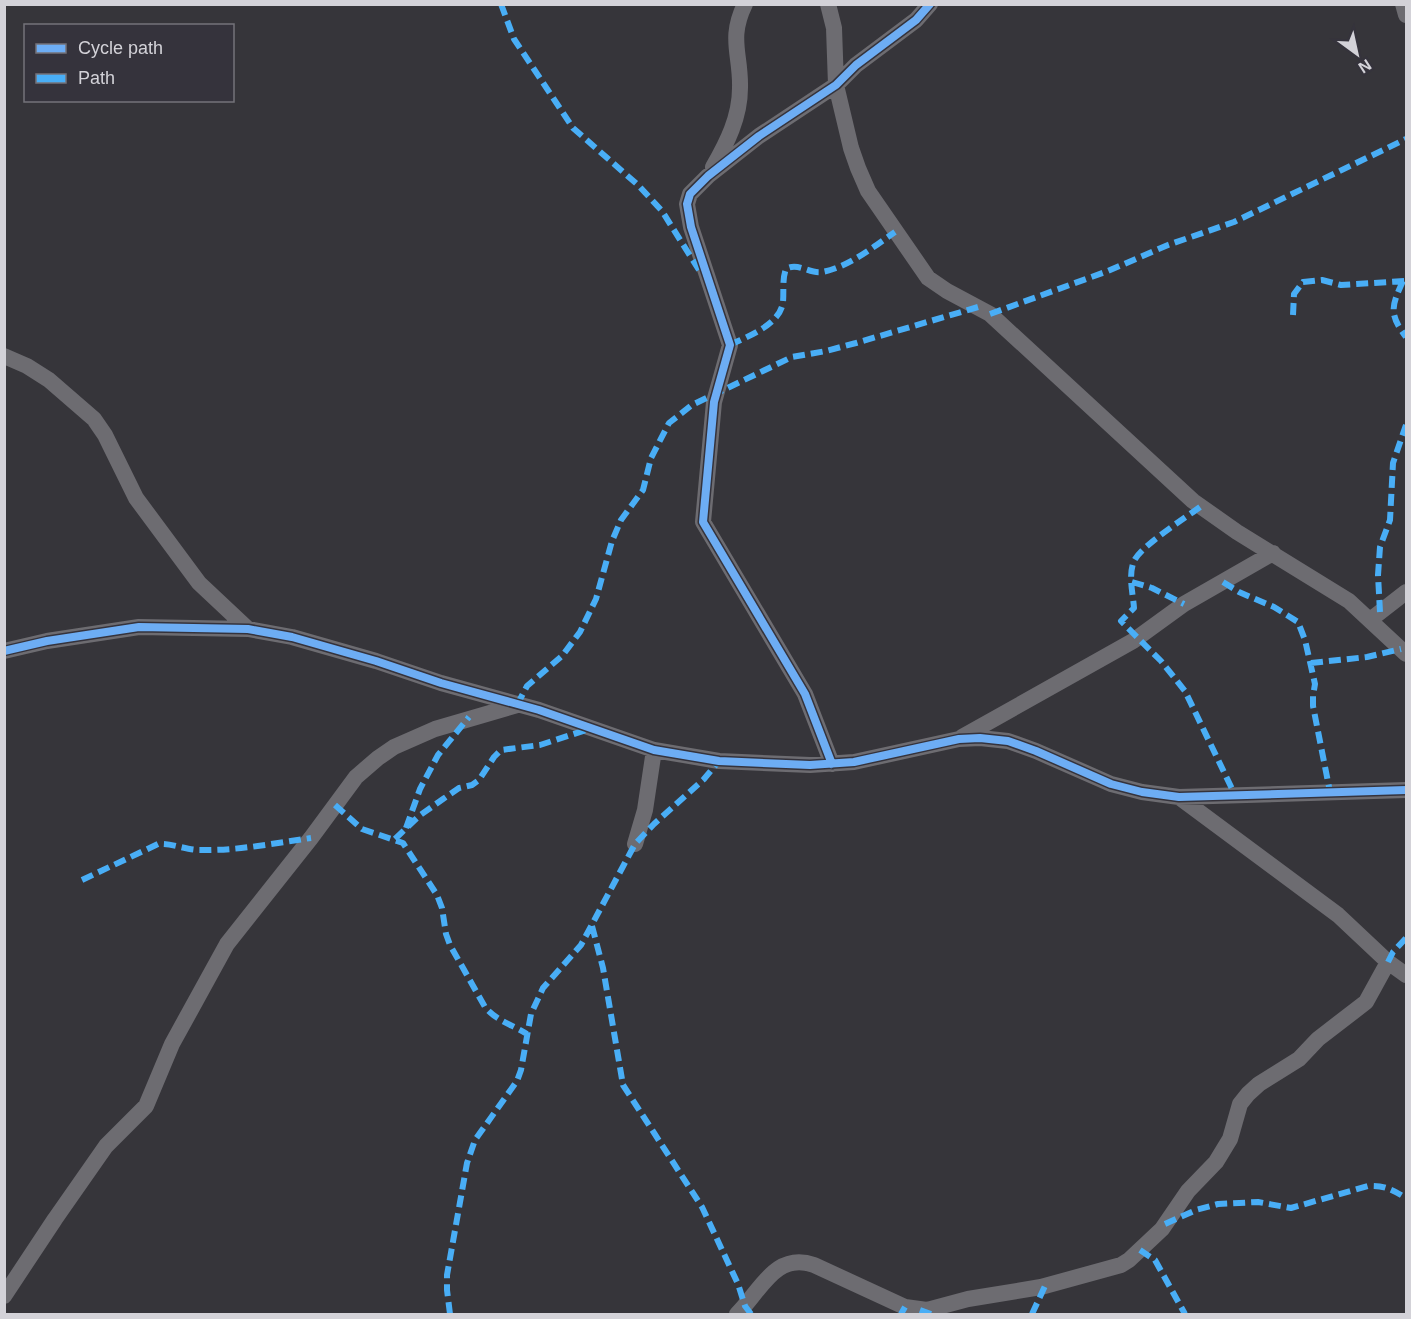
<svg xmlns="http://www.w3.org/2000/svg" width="1411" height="1319" font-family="Arial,sans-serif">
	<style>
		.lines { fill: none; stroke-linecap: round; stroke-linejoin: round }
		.minor { stroke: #6d6c71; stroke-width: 16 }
		.quiet { stroke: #49aef6; stroke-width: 6; stroke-dasharray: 12 6; stroke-linecap: butt }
		.cycleway-casing { stroke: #35333c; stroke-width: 11 }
		.cycleway { stroke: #6dadf4; stroke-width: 8 }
	</style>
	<rect width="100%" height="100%" fill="#36353a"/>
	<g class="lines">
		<path class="minor" d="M828,4L834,28L836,85L851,148L858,168L868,191L928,278L947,291L990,314L1193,501L1237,532L1349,601L1406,654
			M1403,4L1406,15
			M713,167C727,143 740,117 740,88C741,54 728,39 745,4
			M4,356L27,366L49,380L94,419L105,435L136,498L199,583L248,629
			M1370,620L1406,592
			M4,651L47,641L139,627L248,629L292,637L376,661L441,683L539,710L654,750L719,761L810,765L854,762L959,739L980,738L1008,741L1036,751L1111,784L1142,792L1179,797L1406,790
			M962,737L1133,641L1184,604L1273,553
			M832,764L805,694L703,522L714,402L730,345L691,227L687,204L690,194L708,176L759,136L836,85L856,65L916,20L930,4
			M1179,797L1338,915L1388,962L1406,975
			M635,844L645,810L654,750
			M4,1296L55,1219L106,1146L146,1106L172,1044L227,944L311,838L356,777L378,758L394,747L435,729L517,705
			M737,1314C760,1292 775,1251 814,1265L905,1307L927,1310L968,1299L1041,1287L1121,1265L1129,1260L1162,1229L1188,1191L1216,1162L1230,1139L1240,1104L1248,1094L1259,1084L1299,1059L1318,1039L1366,1002L1388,962"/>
		<path class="quiet" d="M501,4L514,39L573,128L638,185L662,211L699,270
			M1403,281C1391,307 1389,314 1406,337
			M990,314L1108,271L1168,245L1234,222L1406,139
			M1293,315L1294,294L1303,282L1322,280L1341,285L1406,281
			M730,345C748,336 780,325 783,302C784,291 782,279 786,269C798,262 809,274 822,272C849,267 873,247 895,232
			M1200,507C1185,518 1141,546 1134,561C1128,575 1133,594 1134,608L1121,621L1161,661L1185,691L1235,795
			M1132,582L1152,588L1184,604
			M1223,582L1239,592L1274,607L1298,622L1305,640L1315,684L1313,696V706L1330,792
			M1380,612L1378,575L1380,547L1390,520L1393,463L1406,425
			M1311,663L1367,657L1401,649
			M517,705L527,686L562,656L580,632L596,599L612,541L621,520L643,490L651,458L669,423L692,405L792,357L826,351L856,343L978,307
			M335,805L362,829L403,843L437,895L442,908L446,934L450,945L485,1007C495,1020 513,1025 527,1034
			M406,828L420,789L438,755L469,717
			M395,839L419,816L443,799L459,788L472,785L479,780L494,757L501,750L540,745L589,729
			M82,880L158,844C172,843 186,850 200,850C237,851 275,843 311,838
			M592,926L603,968L623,1085L702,1207L738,1284L745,1306L751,1314
			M1388,962L1393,952L1406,938
			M1165,1224L1196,1210L1218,1204L1258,1202L1291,1208L1368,1186C1384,1185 1393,1190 1406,1198
			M1140,1250L1155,1260L1185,1314
			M920,1310L931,1314
			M450,1314L447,1290V1275L467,1163L475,1140L517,1081L521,1070L531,1014L543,988L581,945L635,844L654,824L704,779L719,761
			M901,1314L905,1307
			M1032,1314L1045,1286"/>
		<g class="cycleway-casing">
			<path id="cycleway" d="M4,651L47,641L139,627L248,629L292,637L376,661L441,683L539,710L654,750L719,761L810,765L854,762L959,739L980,738L1008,741L1036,751L1111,784L1142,792L1179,797L1406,790
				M832,764L805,694L703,522L714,402L730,345L691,227L687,204L690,194L708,176L759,136L836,85L856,65L916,20L930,4"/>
		</g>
		<use href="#cycleway" class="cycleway"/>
	</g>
	<rect width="1411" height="1319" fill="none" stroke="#d3d2d8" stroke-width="12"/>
	<rect x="24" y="24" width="210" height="78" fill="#35333c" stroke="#74737a" stroke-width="1.5"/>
	<rect x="36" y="44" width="30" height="9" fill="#6dadf4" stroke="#74737a" stroke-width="1.5"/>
	<text x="78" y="54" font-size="18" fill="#d3d2d8">Cycle path</text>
	<rect x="36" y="74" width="30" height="9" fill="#49aef6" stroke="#74737a" stroke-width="1.5"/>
	<text x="78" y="84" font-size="18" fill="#d3d2d8">Path</text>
	<g transform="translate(1357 54) rotate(147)" stroke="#35333c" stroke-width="4.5" paint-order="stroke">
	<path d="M0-4.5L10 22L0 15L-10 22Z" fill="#d3d2d8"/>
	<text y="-9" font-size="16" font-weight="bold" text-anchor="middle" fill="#d3d2d8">N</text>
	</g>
</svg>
